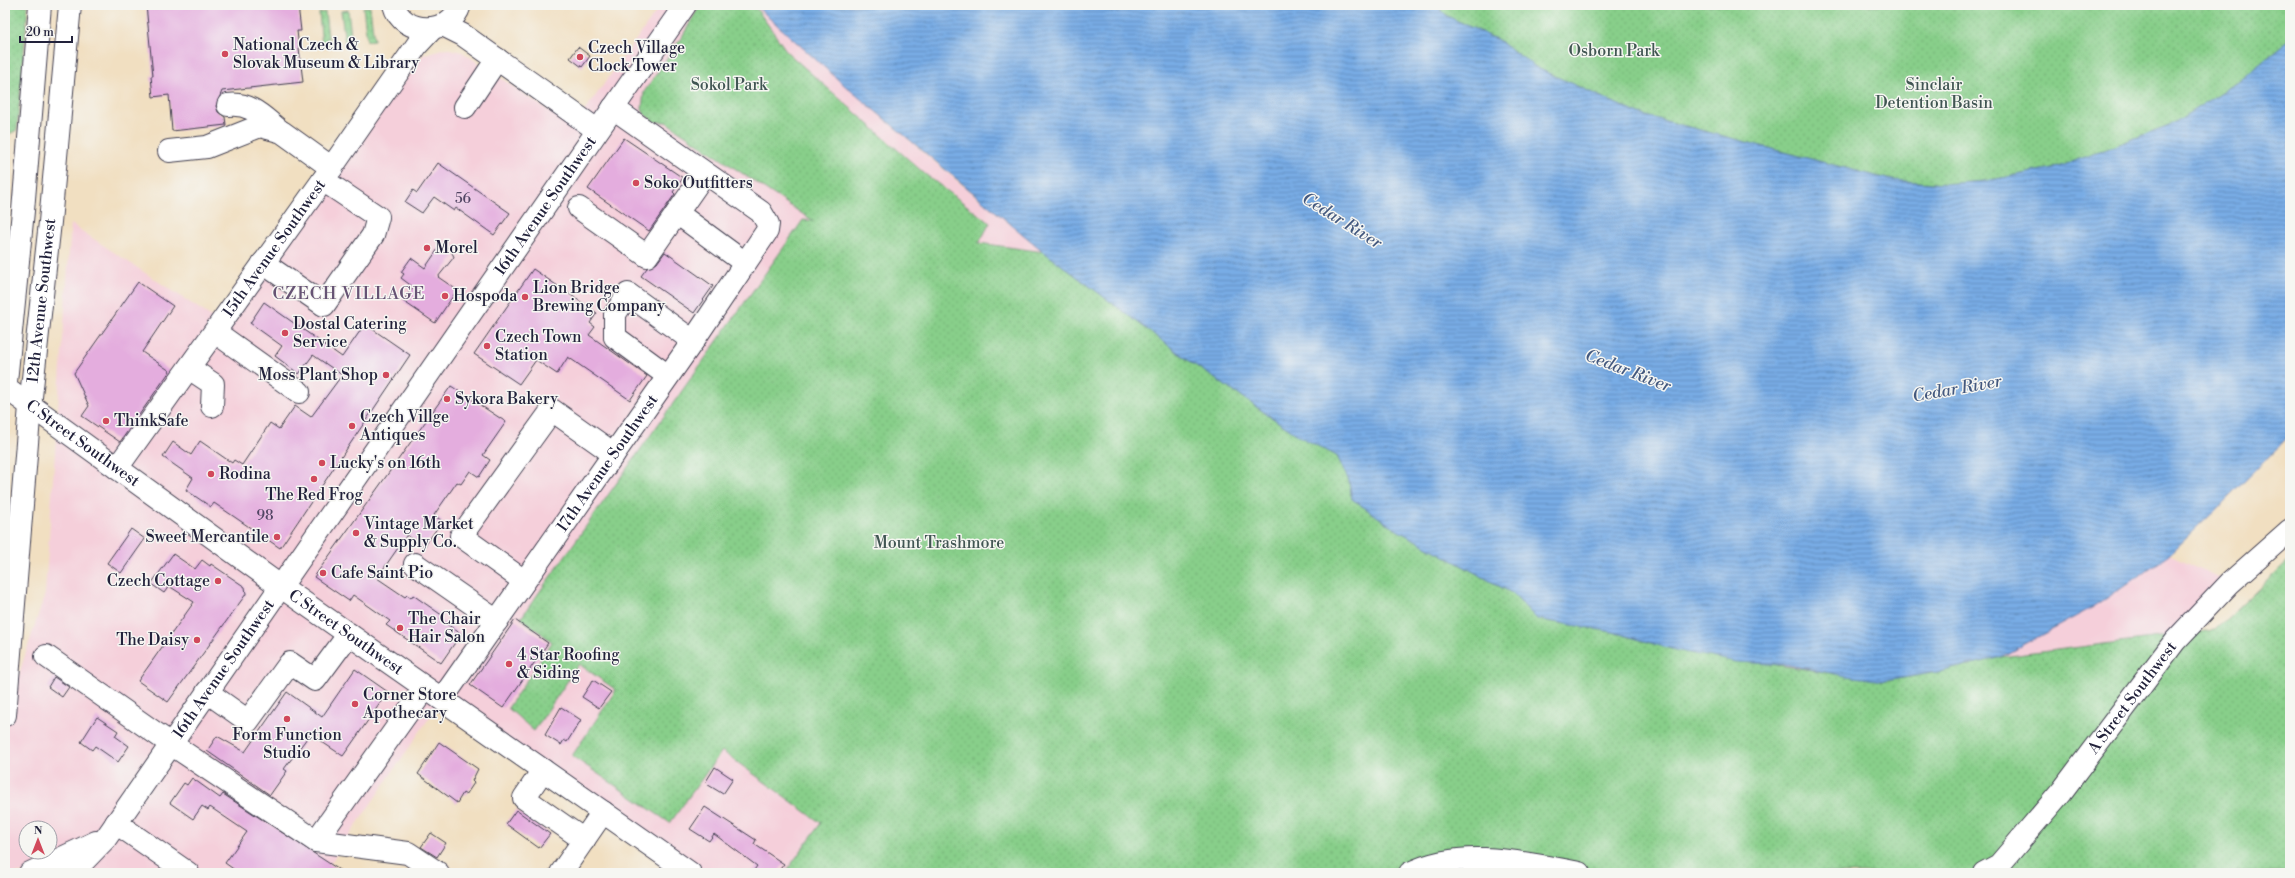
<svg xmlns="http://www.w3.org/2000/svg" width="2295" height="878" font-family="'Libre Bodoni',serif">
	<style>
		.built { fill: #f5cfda; fill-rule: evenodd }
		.park { fill: url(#park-dots); stroke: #557862 }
		.water { fill: url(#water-rules); stroke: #4d6790 }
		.building { fill: #e4adde }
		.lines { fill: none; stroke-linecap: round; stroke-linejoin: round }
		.minor-casing { stroke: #413e4f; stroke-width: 24 }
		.major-casing { stroke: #413e4f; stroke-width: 24 }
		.minor { stroke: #fff; stroke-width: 22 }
		.major { stroke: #fff; stroke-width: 22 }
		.poi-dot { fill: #d1495b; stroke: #f6f6f2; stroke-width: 1.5 }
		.labels { text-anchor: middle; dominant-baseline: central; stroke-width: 3; stroke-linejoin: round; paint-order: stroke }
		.number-label { font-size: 14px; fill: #524564 }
		.poi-label { font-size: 16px; fill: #22223b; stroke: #f6f6f2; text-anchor: start }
		.park-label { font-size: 16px; fill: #415653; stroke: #f6f6f2 }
		.street-label { font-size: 16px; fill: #22223b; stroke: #f6f6f2 }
		.water-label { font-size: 17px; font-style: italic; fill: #44597f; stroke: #f6f6f2 }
		.neighbourhood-label { font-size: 17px; letter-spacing: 1px; fill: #665374; stroke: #f6f6f2 }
	</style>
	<defs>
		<pattern id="park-dots" width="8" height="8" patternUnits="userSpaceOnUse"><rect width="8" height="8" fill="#88cf8a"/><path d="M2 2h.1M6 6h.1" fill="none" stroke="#75b178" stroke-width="1.8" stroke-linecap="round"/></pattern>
		<pattern id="water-rules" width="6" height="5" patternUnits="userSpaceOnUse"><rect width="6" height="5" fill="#78ace5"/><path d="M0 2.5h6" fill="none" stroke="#628cbb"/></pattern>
	</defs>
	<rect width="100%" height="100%" fill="#f6f6f2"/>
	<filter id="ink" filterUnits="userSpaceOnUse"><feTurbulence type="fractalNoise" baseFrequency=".025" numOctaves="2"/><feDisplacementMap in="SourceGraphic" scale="8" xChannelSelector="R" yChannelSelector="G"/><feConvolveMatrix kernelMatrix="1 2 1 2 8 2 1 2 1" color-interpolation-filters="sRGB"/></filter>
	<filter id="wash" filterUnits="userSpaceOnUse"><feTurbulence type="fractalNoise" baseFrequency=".012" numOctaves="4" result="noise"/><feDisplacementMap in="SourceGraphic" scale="16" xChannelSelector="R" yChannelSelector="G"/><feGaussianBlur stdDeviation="0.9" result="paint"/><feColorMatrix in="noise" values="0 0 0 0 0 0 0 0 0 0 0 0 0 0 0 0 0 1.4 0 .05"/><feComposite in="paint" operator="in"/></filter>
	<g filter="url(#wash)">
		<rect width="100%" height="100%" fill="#f1dfc1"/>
		<path class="built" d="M661,5H755L844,85L951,176L1044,252L1133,318L2001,657L2097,605L2170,554L2230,583L1984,873H691L442,699L324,873H5V717L45,594L71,224L227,327L423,55L445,48L462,52L573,127ZM26,828H50V852H26Z"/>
		<path class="park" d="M5,5H28L17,130L5,136Z
			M700,5H754L788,53L925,174L990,223L979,243L1044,252L1192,363L1299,436L1337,456L1349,481L1352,499L1397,530L1512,593L1537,619L1613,632L1675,650L1886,681L1943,671L2001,657L2215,630L2290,559V873H785L821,823L722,751L670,823L572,756L616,690L579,664L534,731L508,708L552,642L521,618L803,220L813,221L666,122H654L644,114L642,108L644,92L683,35Z
			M1436,5H2290V40L2236,83L2172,124L2059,167L1986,181L1944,184L1891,180L1639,114L1537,68L1498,40L1447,16Z
			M363,7H370L374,40L367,41Z
			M348,10L352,44H345L341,11Z
			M325,12L329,45L322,46L319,13Z"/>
		<path class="water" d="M755,5H1436L1447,16L1498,40L1537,68L1639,114L1891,180L1944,184L1986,181L2059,167L2172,124L2236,83L2290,40V435L2227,499L2170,554L2097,605L2001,657L1943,671L1885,681L1846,676L1789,665L1736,662L1675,650L1613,632L1537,619L1512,593L1397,530L1352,499L1349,481L1337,456L1299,436L1192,363L1044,252L844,85Z"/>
		<g id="blocks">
			<path class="building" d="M146,5H298L301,31H297L303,82L222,91L216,106L218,112L225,117L226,125L172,131L169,95L153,97L151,76H153Z
				M578,47L590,56L582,67L570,58Z
				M624,138L683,178L673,192L675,194L649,231L588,189Z
				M438,163L510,213L494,235L456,208L454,211L434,197L422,213L405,202L413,190L417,193Z
				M440,246L450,248L454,257L438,277L457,290L435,323L403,301L413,287L401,278L404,274L401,272L411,258L425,268Z
				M665,252L713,286L694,313L641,276L647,268L657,263Z
				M533,269L597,313L590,323L595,327L589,335L647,376L630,400L568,357L557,374L536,360L519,384L474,354Z
				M138,282L173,306L142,352L170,371L120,442L82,416L89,406L74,373Z
				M264,302L342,357L365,324L410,355L280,548L214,503L211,507L186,490L193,478L163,457L173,442L191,455L200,441L232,463L234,460L242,465L270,423L279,429L295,406L311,417L342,375L313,355L299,374L275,356L282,346L250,323Z
				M451,386L506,422L483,455L490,460L479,477L470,471L461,484L457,482L434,515L442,521L424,547L407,535L377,578L405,597L407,595L411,598L413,595L443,616L440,619L461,634L441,663L386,625L390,621L353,595L349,601L314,577Z
				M131,529L145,539L121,573L107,563Z
				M173,554L195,569L202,560L210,566L211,564L245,587L246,594L168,702L138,681L194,602L169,586L164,593L151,584Z
				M515,620L548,643L503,708L470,685Z
				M355,669L388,692L343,756L310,734L284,769L287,771L270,795L207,751L217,736L245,752L287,692L322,717Z
				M54,677L69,687L62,697L48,687Z
				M593,680L611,692L599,708L582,697Z
				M561,707L581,720L567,742L564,740L561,745L545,735Z
				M97,717L118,731L115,736L129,746L118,762L95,746L92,750L81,742Z
				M439,742L478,769L472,781L474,783L466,795L463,793L457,803L418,774Z
				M715,767L733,779L723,794L705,783Z
				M192,778L220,798L223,794L344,873H239L225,863L247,832L210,807L208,810L202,806L193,819L170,803L184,783L187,785Z
				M705,807L756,840L754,844L784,864L777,873H752L757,866L714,834L709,841L690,829Z
				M516,810L550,834L539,848L506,824Z
				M431,833L446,843L437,857L421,847Z"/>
		</g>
	</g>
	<g filter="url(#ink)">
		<use href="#blocks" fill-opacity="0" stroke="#413e4f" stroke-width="1"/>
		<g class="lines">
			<g class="minor-casing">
				<g id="minor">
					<path d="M394,5C402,36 451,36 460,5"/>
					<path d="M443,25L463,35L597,130"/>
					<path d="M228,105C250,102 263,117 279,130"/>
					<path d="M465,107L497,59"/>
					<path d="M169,151L207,147L260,126L282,132L332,168"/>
					<path d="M579,208L647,256L705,173"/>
					<path d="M677,213L745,263"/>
					<path d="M263,263L324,305L373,235L378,217L323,180"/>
					<path d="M215,332L299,392"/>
					<path d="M189,368L213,384L212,406"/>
					<path d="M668,376L615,337V314L628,294L693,341"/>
					<path id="s1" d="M117,468L323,180L417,45L432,29"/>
					<path d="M415,564L497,621"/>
					<path d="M524,581L461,536L552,410L614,454"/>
					<path d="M46,656L171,744L316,841L408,853L438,873"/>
					<path d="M207,692L248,721L290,663L315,680L349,634"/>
					<path id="s2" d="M442,699L693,341L767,231L768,224L761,212L613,108"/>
					<path d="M543,770L524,798L584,840"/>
					<path d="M116,823L188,873"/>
					<path d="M316,841L425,688"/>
					<path d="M30,873L96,842"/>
					<path id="s3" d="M69,873L76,869L106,838L685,5"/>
					<path d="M561,873L603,812"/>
					<path d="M1410,873C1463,847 1524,863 1579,873"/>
					<path id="s4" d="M1984,873L1999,865L2062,791L2175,641L2230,583L2290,530"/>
				</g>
			</g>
			<g class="major-casing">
				<g id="major">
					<path id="s5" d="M5,387L280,586L690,873"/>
					<path d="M5,392L23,211L40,5"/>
					<path id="s6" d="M5,715L30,406L50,222L70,5"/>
				</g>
			</g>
			<use href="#minor" class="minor"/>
			<use href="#major" class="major"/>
		</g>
	</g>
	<g class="poi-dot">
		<circle cx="225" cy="54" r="4"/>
		<circle cx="580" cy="57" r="4"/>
		<circle cx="636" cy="183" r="4"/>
		<circle cx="427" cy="248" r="4"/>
		<circle cx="445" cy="296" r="4"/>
		<circle cx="525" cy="297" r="4"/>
		<circle cx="285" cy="333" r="4"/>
		<circle cx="487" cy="346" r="4"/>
		<circle cx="386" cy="375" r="4"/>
		<circle cx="447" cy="399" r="4"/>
		<circle cx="106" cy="421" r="4"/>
		<circle cx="352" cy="426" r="4"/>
		<circle cx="322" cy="463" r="4"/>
		<circle cx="211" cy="474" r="4"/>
		<circle cx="314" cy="479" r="4"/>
		<circle cx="356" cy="533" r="4"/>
		<circle cx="277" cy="537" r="4"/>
		<circle cx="323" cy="573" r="4"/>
		<circle cx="218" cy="581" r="4"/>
		<circle cx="400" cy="628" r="4"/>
		<circle cx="197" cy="640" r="4"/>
		<circle cx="509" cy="664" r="4"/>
		<circle cx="355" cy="704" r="4"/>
		<circle cx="287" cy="719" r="4"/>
	</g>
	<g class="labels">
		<g class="number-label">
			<text x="463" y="199">56</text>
			<text x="265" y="516">98</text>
		</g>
		<g class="poi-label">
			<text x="233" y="45">National Czech &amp;<tspan x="233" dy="18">Slovak Museum &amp; Library</tspan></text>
			<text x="588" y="48">Czech Village<tspan x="588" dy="18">Clock Tower</tspan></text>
			<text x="644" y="183">Soko Outfitters</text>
			<text x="435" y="248">Morel</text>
			<text x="533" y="288">Lion Bridge<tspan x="533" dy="18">Brewing Company</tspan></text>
			<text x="453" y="296">Hospoda</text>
			<text x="293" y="324">Dostal Catering<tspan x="293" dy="18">Service</tspan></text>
			<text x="495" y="337">Czech Town<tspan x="495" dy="18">Station</tspan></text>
			<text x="378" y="375" text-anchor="end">Moss Plant Shop</text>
			<text x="455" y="399">Sykora Bakery</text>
			<text x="360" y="417">Czech Villge<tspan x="360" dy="18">Antiques</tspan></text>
			<text x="114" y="421">ThinkSafe</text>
			<text x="330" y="463">Lucky's on 16th</text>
			<text x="219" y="474">Rodina</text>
			<text x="314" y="495" text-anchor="middle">The Red Frog</text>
			<text x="364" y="524">Vintage Market<tspan x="364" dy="18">&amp; Supply Co.</tspan></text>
			<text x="269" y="537" text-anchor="end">Sweet Mercantile</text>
			<text x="331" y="573">Cafe Saint Pio</text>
			<text x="210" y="581" text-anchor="end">Czech Cottage</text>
			<text x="408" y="619">The Chair<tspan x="408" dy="18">Hair Salon</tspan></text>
			<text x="189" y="640" text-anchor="end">The Daisy</text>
			<text x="517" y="655">4 Star Roofing<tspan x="517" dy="18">&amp; Siding</tspan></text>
			<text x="363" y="695">Corner Store<tspan x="363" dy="18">Apothecary</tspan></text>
			<text x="287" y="735" text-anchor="middle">Form Function<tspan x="287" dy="18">Studio</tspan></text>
		</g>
		<g class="park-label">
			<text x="1614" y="51">Osborn Park</text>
			<text x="729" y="85">Sokol Park</text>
			<text x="1934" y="85">Sinclair<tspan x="1934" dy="18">Detention Basin</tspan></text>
			<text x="939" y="543">Mount Trashmore</text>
		</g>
		<g class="street-label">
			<text stroke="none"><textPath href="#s3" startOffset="821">16th Avenue Southwest</textPath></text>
			<text stroke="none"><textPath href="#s1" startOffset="270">15th Avenue Southwest</textPath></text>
			<text stroke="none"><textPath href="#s6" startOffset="416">12th Avenue Southwest</textPath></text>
			<text stroke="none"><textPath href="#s5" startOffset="96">C Street Southwest</textPath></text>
			<text stroke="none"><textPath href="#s2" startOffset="288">17th Avenue Southwest</textPath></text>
			<text stroke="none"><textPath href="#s5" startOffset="420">C Street Southwest</textPath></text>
			<text stroke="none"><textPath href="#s3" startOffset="257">16th Avenue Southwest</textPath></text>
			<text stroke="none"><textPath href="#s4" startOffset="231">A Street Southwest</textPath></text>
		</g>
		<g class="water-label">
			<text transform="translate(1342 221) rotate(32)">Cedar River</text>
			<text transform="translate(1628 371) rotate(21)">Cedar River</text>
			<text transform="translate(1957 389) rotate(-10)">Cedar River</text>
		</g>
		<g class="neighbourhood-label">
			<text x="349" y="294">CZECH VILLAGE</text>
		</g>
	</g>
	<rect width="2295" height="878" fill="none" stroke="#f6f6f2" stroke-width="20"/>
	<g transform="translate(38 840)"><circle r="19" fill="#f6f6f2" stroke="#a1a1a9"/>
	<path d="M0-3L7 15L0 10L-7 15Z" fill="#d1495b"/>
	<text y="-6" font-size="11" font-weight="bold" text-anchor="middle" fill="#22223b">N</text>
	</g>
	<path d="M20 36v6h52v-6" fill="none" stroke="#22223b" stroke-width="2"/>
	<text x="26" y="36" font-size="12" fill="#22223b" stroke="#f6f6f2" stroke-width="3" paint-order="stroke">20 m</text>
</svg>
